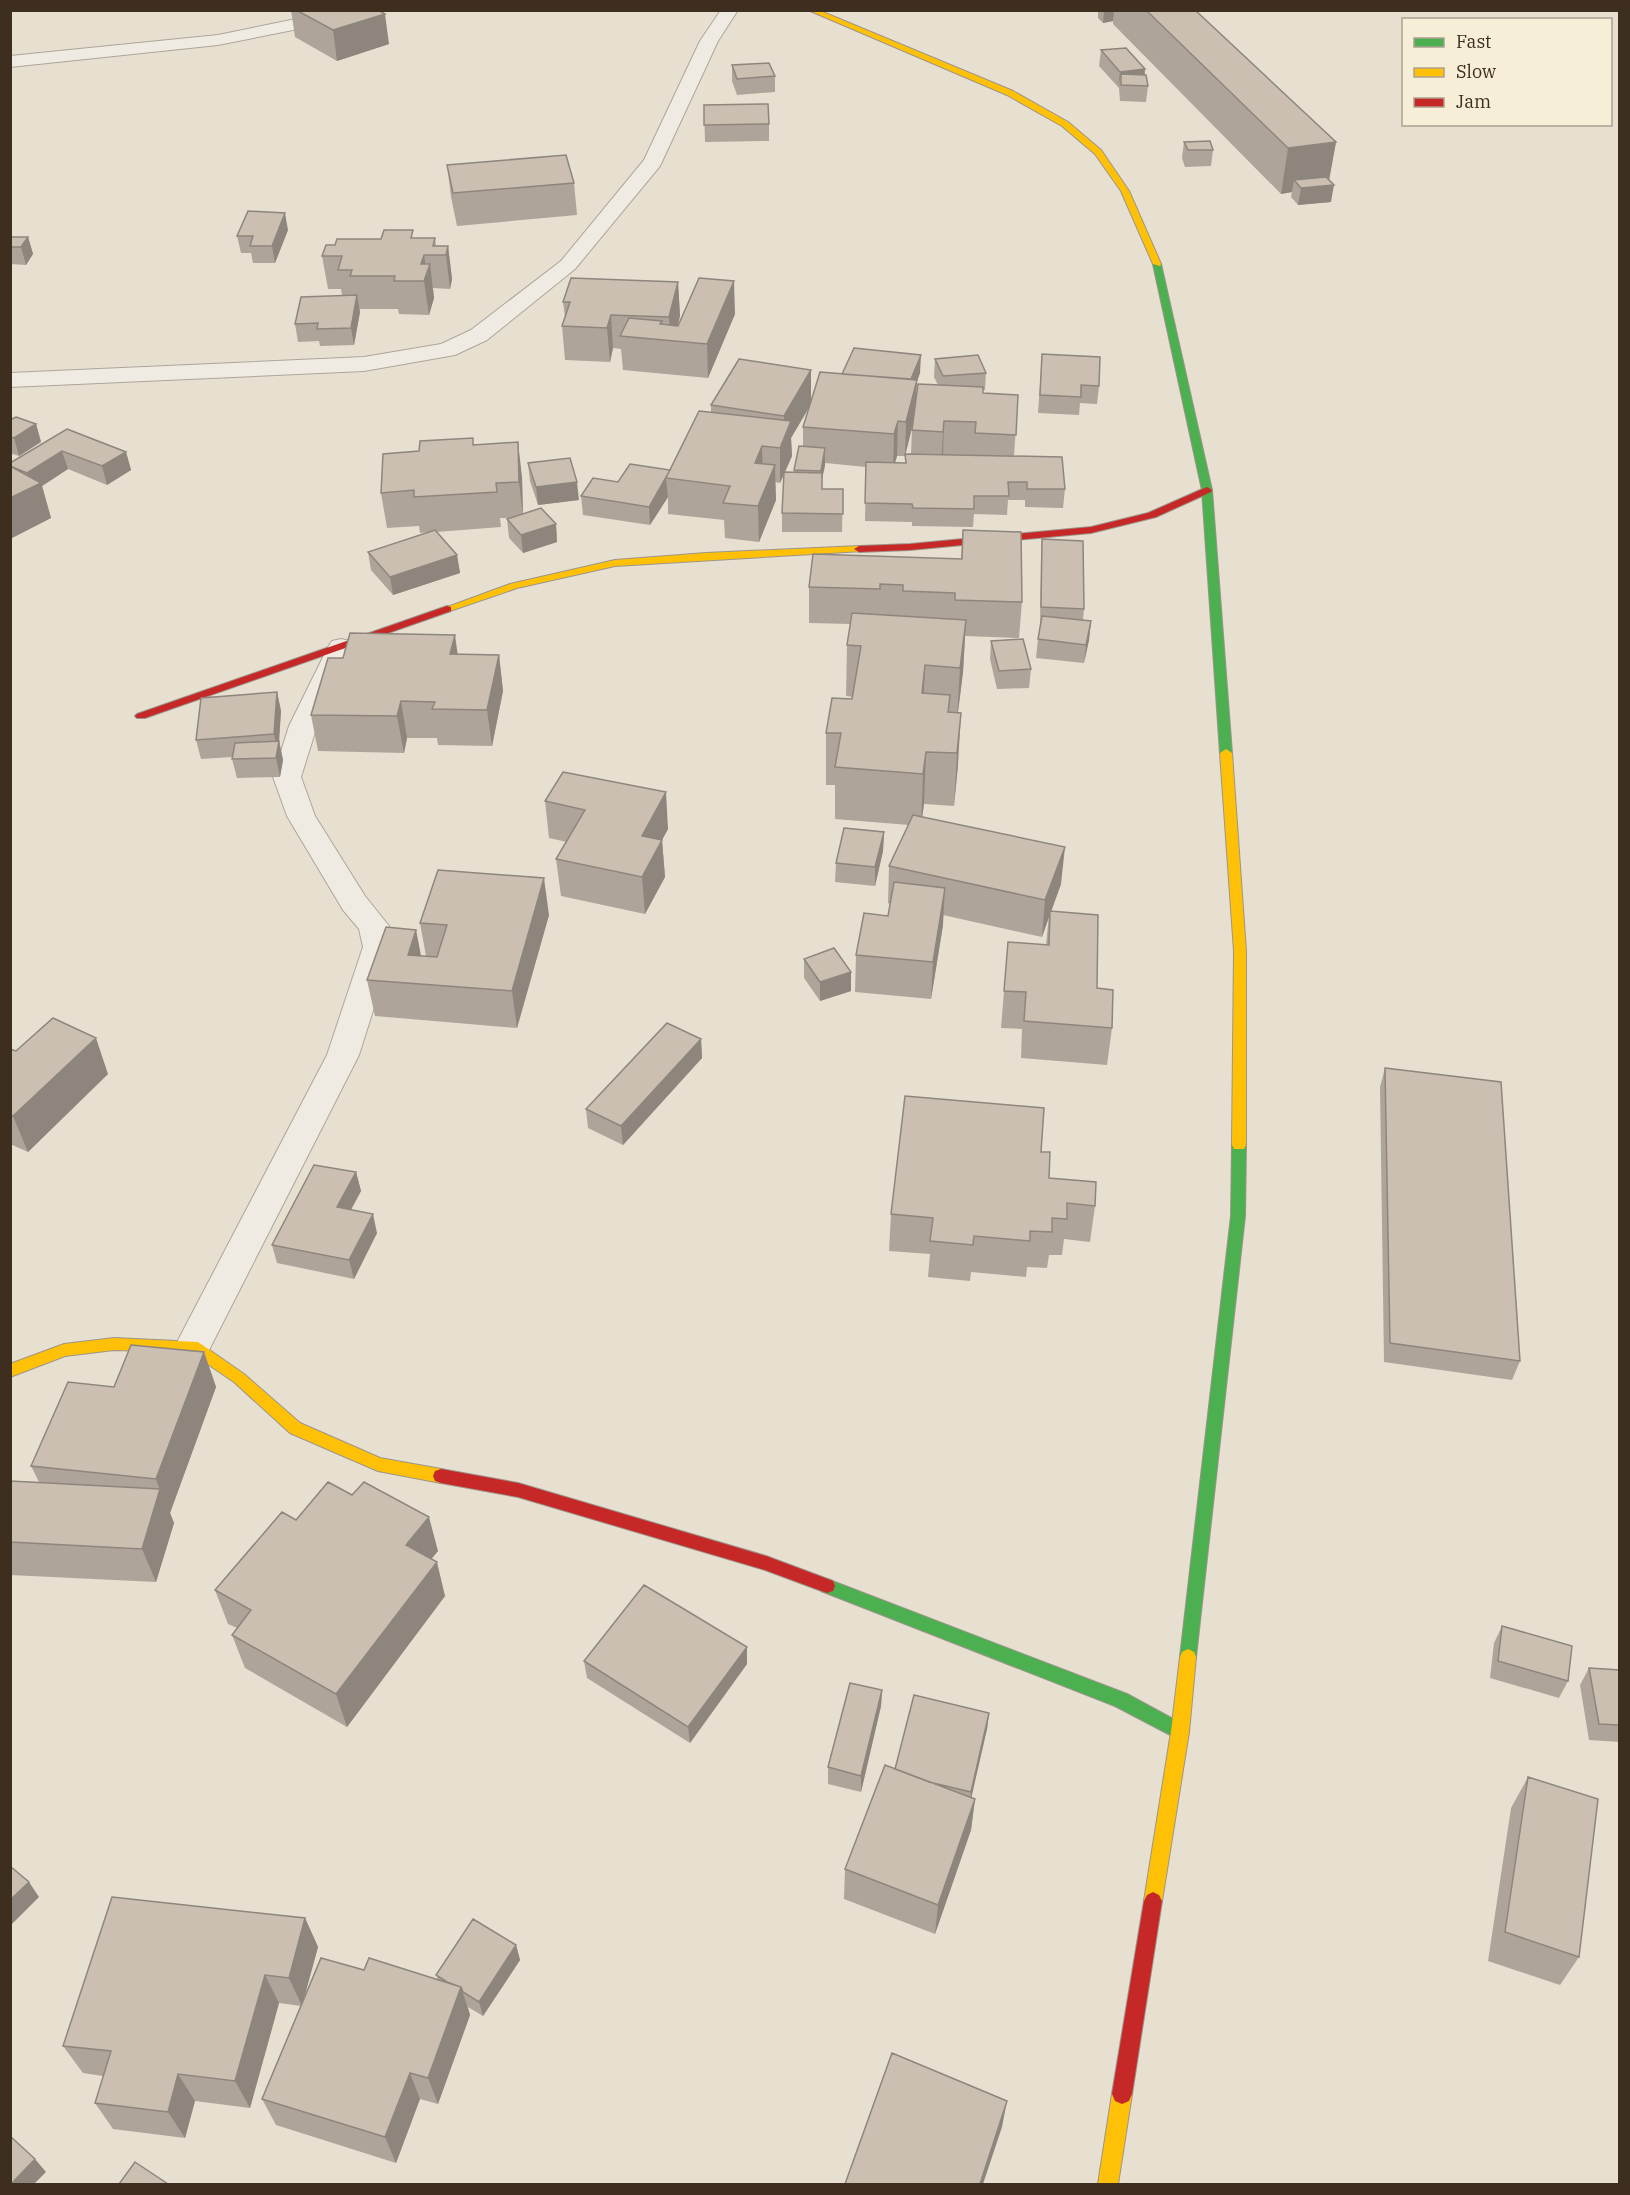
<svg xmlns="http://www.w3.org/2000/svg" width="1630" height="2195" font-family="'IBM Plex Serif',serif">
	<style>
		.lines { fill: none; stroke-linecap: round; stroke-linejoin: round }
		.street-casing { stroke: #ada599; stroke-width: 2 }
		.fast-casing { stroke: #9c958a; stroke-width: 2 }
		.slow-casing { stroke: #9c958a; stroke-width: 2 }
		.jam-casing { stroke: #9c958a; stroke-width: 2 }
		.street { fill: #efebe3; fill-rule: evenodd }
		.fast { fill: #4caf50; fill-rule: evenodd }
		.slow { fill: #ffc107; fill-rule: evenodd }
		.jam { fill: #c62828; fill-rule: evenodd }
		.wall { fill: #afa499; fill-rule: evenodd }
		.shaded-wall { fill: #8e867d }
		.building { fill: #cbbfb2; stroke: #8e867d; stroke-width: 1.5 }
	</style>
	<rect width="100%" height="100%" fill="#e7e0d1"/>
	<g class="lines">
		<g class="street-casing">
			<path id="street" d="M340,10H377L369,15L218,45L10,67V56L218,35Z
				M721,10H738L718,41L660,166L575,269L487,340L455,355L364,371L10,387V373L364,357L441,344L471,330L561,261L644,160L700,41Z
				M341,639L350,641L354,647L317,726L301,777L315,816L365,896L389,926L393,947L359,1055L206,1356L193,1361L180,1356L175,1346L327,1055L363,947L359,929L343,910L287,816L273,777L289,726L328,647L332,641Z"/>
		</g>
		<g class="fast-casing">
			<path id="fast" d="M1157,261L1161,264L1212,490L1232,753L1226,757L1220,753L1202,490L1153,264Z
				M1239,1140L1244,1141L1246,1145L1245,1216L1196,1657L1194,1662L1188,1665L1182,1662L1180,1657L1231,1216L1232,1145L1234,1141Z
				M827,1579L1127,1694L1186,1726L1189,1732L1186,1738L1180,1740L1115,1706L821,1591L819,1586L821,1581Z"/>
		</g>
		<g class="slow-casing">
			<path id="slow" d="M808,10H818L1013,91L1068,122L1101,150L1129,191L1161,264L1160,266L1153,264L1121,191L1095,154L1062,126L1007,95Z
				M859,546L863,547V551L615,566L517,588L447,612L442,609L510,584L615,560L706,553Z
				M1226,749L1232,753L1246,951V1145L1244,1149H1234L1232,1145L1234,951L1220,753Z
				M114,1338L198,1342L244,1374L300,1423L380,1458L441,1469L447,1471L449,1476L447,1481L441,1483L378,1471L290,1433L234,1382L190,1352L114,1350L65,1356L10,1377V1364L64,1344Z
				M1188,1649L1194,1652L1196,1657L1189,1732L1162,1901L1159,1907L1153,1910L1147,1907L1144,1901L1171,1732L1180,1657L1182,1652Z
				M1122,2084L1129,2087L1132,2094L1118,2184H1098L1112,2094L1115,2087Z"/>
		</g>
		<g class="jam-casing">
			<path id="jam" d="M1207,487L1212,490L1211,492L1156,517L1091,533L910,550L859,552L854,549L859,546L910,544L1091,527L1148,513Z
				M447,606L451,607V611L145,718H137L135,716L137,714Z
				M441,1469L518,1483L766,1556L833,1581L835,1586L833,1591L827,1593L765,1570L518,1497L441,1483L435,1481L433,1476L435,1471Z
				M1153,1892L1159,1895L1162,1901L1132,2094L1129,2101L1122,2104L1115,2101L1112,2094L1144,1901L1147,1895Z"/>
		</g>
		<use href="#street" class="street"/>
		<use href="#fast" class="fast"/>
		<use href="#slow" class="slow"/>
		<use href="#jam" class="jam"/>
	</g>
	<path class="wall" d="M291,10H378L389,44L337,61L295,37Z
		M1098,10H1195L1336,142L1329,180L1331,202L1298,205L1291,197L1292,192L1281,194L1113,24V21L1103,23L1098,18Z
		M1101,50L1145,69V75L1148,86L1146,102L1120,101L1119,88L1099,66Z
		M732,65L775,76V92L737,95L732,81Z
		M704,105L769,124V141L705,142Z
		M1184,142L1213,150L1211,166L1185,167L1182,158Z
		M447,165L574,183L577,215L457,226L451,197Z
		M288,230L275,263H253L251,253H241L237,236Z
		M10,236L11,237H28L33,254L26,265L10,264Z
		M415,238H435L436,246H448L452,279L450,289L433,288L434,298L429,315L399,314L398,309H359L360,312L354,345L320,346L319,341L298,342L295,324L342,295L341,289H328L322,256L335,245L381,239Z
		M678,282L680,316L678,326L735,314L708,378L623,370L621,349L613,348L610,362L565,360L562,326L565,317L563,302Z
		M1042,354L1099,386L1097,404L1080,403L1079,415L1038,413Z
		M935,359L986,373L985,390H983V393L1018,395L1014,456L1065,489L1063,508L1025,507V500H1008L1007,515L974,514L973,527L912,526V522L865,521L866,467L825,463L822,479V489H843L842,532H782V513L784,474L780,483L775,482L776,500L759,542L725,538L724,520L668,514V497L650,525L583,515L581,496L618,482L670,470L711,412V405L811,370V403L842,374L920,373L917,381L916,397L938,385L934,377ZM810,406L803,427V447L794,470V472H785L792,456L791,438ZM912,429L911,454H905V463H895L897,456H905Z
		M10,420L36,424L41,442L19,456L10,453Z
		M67,429L126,452L131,470L107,485L68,469L42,486L51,518L10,539V463Z
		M474,445L522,477L523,514L556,524L557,542L523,553L509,538L507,519L511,518H500L501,527L436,532L457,555L460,573L393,595L371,570L368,552L430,532L420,533L419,526L387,528L381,493L419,451Z
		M528,463L579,500L538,505L530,481Z
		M963,530L1022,602L1019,638L965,636L963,672L958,713V765L954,806L924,804L922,817L1061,884L1051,911L1097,988L1112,1028L1107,1065L1021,1058L1022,1029L1001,1028L1008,942L1046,945L1049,915L1042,937L943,915V925L931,999L855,992L856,955L888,916L890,904L888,903L889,866L909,825L835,819V785H826V733L852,699L853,697L846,696L847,645L850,624L809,623V587L961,559Z
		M1042,539L1084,609L1083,620L1091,621L1089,640L1084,663L1036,658L1038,639L1040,626L1041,557Z
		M991,641L1031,669L1029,688L997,689L990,659Z
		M458,654L499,655L503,691L492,746L438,745L437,738H407L404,753L318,751L311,715Z
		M277,692L281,711L279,741L283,760L280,777L237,778L232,759V757L201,759L196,740Z
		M545,801L668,829L662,840L665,877L645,914L561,896L556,859L567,842L549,838Z
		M884,832L883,851L875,886L835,882L836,863Z
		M549,915L517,1028L375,1016L367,980L416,930L421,956H426L420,923Z
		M804,959L851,991L820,1001L804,978Z
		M701,1039L702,1058L623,1145L588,1128L586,1109Z
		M10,1049L16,1051L108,1074L28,1152L10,1144Z
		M1385,1068L1520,1361L1512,1380L1384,1362L1380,1087Z
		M1041,1152L1049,1178L1095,1206L1090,1242L1064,1239L1062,1255H1049L1047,1268L1027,1267L1026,1277L971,1272L970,1281L928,1277L930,1254L889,1251L891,1214Z
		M356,1172L361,1191L351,1210L377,1233L354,1279L277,1263L272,1245Z
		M204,1352L216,1387L170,1513L174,1523L156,1582L10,1575V1481L39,1482L31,1466L114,1387Z
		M296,1520L438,1551L431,1559L445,1596L347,1727L245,1668L232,1635L237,1628L228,1624L215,1590Z
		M1502,1626L1568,1681L1559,1698L1490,1678L1494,1643Z
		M747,1647V1664L690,1743L587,1678L584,1661Z
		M1589,1668L1620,1670V1742L1589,1740L1580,1685Z
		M882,1690L881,1706L861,1792L828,1784V1767Z
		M989,1713L987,1729L971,1797L975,1799L971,1830L935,1934L844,1899L845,1869L895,1769Z
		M1528,1777L1579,1957L1560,1985L1488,1961L1511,1808Z
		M305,1918L318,1947L303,2001L364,1970L438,1979L436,1975L516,1945L520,1960L483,2016L468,2007L470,2015L438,2104L420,2099L396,2163L276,2125L262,2099L301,2006L279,2003L250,2108L195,2101L185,2138L113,2129L95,2103L103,2076L83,2073L63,2046Z"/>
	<path class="shaded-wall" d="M1104,10H1114L1113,21L1103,23Z
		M385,14L389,44L337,61L333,30Z
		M1145,69L1143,85L1121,74L1118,88L1120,72Z
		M1336,142L1328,186L1334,185L1331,202L1298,205L1301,188L1294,180L1292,192L1281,194L1288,148Z
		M285,213L288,230L275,263L272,246Z
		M28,237L33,254L26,265L21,247Z
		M448,246L452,279L450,289L446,255Z
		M424,255L427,275L430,264L434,298L429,315L424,281L421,264Z
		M734,281L735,314L708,378L707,344Z
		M678,282L680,316L673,341H670L669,317Z
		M357,295L360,312L354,345L351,328Z
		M611,315L613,348L610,362L607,328Z
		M921,355L920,373L917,381L915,414L905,456L906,422L909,384Z
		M811,370V404L791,438L792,456L780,483V448L784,438V416Z
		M898,421L897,456L893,469L894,434Z
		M944,421L943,456L941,467L943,432Z
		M36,424L41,442L19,456L14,438Z
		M518,442L522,477L523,517L519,482Z
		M762,446L763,480L755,463Z
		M825,448V466L822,479V491L821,489V471Z
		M62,451L68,469L42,486L51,518L10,539V498L31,487L27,473Z
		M126,452L131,470L107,485L102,466Z
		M775,465L776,500L759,542L758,506Z
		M666,478L668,497L650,525L649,507Z
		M577,482L579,500L538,505L536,487Z
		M556,524L557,542L523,553L521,535Z
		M457,555L460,573L393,595L390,577Z
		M966,620L963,672L957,719L960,668Z
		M1091,621L1089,640L1084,663L1086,645Z
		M455,635L460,671L450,654Z
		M499,655L503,691L492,746L487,710Z
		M925,665L923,717L922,693Z
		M277,692L281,711L279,741L283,760L280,777L276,758L277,750L274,734Z
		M401,701L407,738L404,753L397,716Z
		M961,713L958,765L954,806L957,753Z
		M926,752L924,804L921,826L923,774Z
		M666,792L668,829L662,840L665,877L645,914L642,877V836Z
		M884,832L883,851L875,886V867Z
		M1065,847L1061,884L1042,937L1045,900Z
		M544,878L549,915L517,1028L512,991Z
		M945,888L943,925L931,999L933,962Z
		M416,930L423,967L408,955Z
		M851,972V991L820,1001V982Z
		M96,1038L108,1074L28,1152L13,1116Z
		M701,1039L702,1058L623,1145L621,1126Z
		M356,1172L361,1191L342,1226L337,1207Z
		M373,1214L377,1233L354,1279L349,1260Z
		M204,1352L216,1387L170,1513L174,1523L156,1582L142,1549L160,1490L156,1479Z
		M429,1517L438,1551L415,1579L406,1545Z
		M437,1562L445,1596L347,1727L336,1694Z
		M747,1647V1664L690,1743L688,1727Z
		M882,1690L881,1706L861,1792V1776Z
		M989,1713L987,1729L969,1808L971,1792Z
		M975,1799L971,1830L935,1934L938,1905Z
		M29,1882L39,1897L10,1926V1900Z
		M305,1918L318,1947L302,2006L289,1978Z
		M516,1945L520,1960L483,2016L479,2002Z
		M265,1975L279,2003L250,2108L235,2081Z
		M461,1987L470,2015L438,2104L428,2078Z
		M410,2073L420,2099L396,2163L385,2137Z
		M178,2074L195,2101L185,2138L168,2112Z
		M1007,2101L1002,2127L983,2184H980Z
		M35,2159L46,2172L34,2184H11Z"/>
	<path class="building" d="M296,10H378L385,14L333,30Z
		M1146,10H1195L1336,142L1288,148Z
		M1126,48L1145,69L1120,72L1101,50Z
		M769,63L775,76L737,79L732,65Z
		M1121,74L1146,75L1148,86L1121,85Z
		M768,104L769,124L704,125V105Z
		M1210,141L1213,150H1188L1184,142Z
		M566,155L574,183L453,193L447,165Z
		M1326,177L1334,185L1301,188L1294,180Z
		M248,211L285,213L272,246H250L253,236H237Z
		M384,230H413L411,238H435L433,246H448L446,255H424L421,264H430L424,281H394L395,276H350L352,270H338L342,256H322L326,245H335L337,239H381Z
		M10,237H28L21,247H10Z
		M571,278L678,282L669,317L611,315L607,328L562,326L570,302H563Z
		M699,278L734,281L707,344L620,336L629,318L662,321L660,324L678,326Z
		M357,295L351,328L317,329L318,323L295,324L301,297Z
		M854,348L921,355L911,379L842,374Z
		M1042,354L1100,357L1099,386L1081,385V397L1040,395Z
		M978,355L986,373L943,376L935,359Z
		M739,359L811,370L784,416L711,405Z
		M820,372L917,380L906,422L898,421L894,434L803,427Z
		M918,384L983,387V393L1018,395L1016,435L975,433L976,422L944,421L943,432L912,430Z
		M699,411L791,421L780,448L762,446L755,463L775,465L758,506L723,503L730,486L666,478Z
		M16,417L36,424L14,438L10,437V420Z
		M67,429L126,452L102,466L62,451L27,473L10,466V463Z
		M473,438V445L518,442L519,482L496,483L497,492L414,497V490L381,493L383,454L419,451L420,441Z
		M799,446L825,448L821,471L794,470Z
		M905,454L1062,457L1065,489H1027V482H1008L1009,496H974V509L913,508L912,504L865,503L866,462L906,463Z
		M570,458L577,482L536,487L528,463Z
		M630,464L670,470L649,507L581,496L593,478L618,482Z
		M10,466L41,483L10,498Z
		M784,472L822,473V489H843V514L782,513Z
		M541,508L556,524L521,535L507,519Z
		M435,530L457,555L390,577L368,552Z
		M963,530L1021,532L1022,602L955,600V593L903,591V585L880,584V589L809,587L813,554L962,559Z
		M1042,539L1083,541L1084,609L1041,607Z
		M852,613L966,620L960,668L925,665L922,693L950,695L948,712L961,713L957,753L926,752L923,774L835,767L841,733H826L832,698L852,699L861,646L847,645Z
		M1042,616L1091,621L1086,645L1038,639Z
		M350,633L455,635L450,654L499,655L487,710L432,709L435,702L401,701L397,716L311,715L328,658H343Z
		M1023,639L1031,669L999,671L991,641Z
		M277,692L274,734L196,740L201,698Z
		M279,741L276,758L232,759L235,743Z
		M563,772L666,792L642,836L662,840L642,877L556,859L585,810L545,801Z
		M913,815L1065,847L1045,900L889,866Z
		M844,828L884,832L875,867L836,863Z
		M438,870L544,878L512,991L367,980L386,927L416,930L408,955L437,957L447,925L420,923Z
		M894,882L945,888L933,962L856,955L864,913L888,916Z
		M1050,911L1098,915L1097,988L1113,990L1112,1028L1024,1021L1026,992L1004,991L1008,942L1049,945Z
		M834,948L851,972L820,982L804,959Z
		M53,1018L96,1038L13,1116L10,1114V1049L16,1051Z
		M667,1023L701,1039L621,1126L586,1109Z
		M1385,1068L1501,1082L1520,1361L1390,1343Z
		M905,1096L1044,1108L1041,1152H1050L1049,1178L1096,1182L1095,1206L1067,1203V1219L1052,1218V1232L1030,1231V1241L974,1236L973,1245L930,1241L933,1218L891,1214Z
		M314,1165L356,1172L337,1207L373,1214L349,1260L272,1245Z
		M131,1345L204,1352L156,1479L31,1466L68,1382L114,1387Z
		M10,1481L160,1489L142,1549L10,1542Z
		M328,1482L352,1495L364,1482L429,1517L406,1545L437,1562L336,1694L232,1635L251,1610L215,1590L282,1512L296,1520Z
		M644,1585L747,1647L688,1727L584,1661Z
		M1502,1626L1572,1646L1568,1681L1498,1661Z
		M1589,1668L1620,1670V1725L1599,1724Z
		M850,1683L882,1690L861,1776L828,1767Z
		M914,1695L989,1713L971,1792L929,1782L895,1769Z
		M885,1765L975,1799L938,1905L845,1869Z
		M1528,1777L1598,1799L1579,1957L1505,1932Z
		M10,1866L29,1882L10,1900Z
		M112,1897L305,1918L289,1978L265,1975L235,2081L178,2074L168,2112L95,2103L111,2051L63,2046Z
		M473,1919L516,1945L479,2002L463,1992L461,1987L447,1982L436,1975Z
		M321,1958L364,1970L369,1958L461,1987L428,2078L410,2073L385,2137L262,2099Z
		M892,2053L1007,2101L980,2184H845Z
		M10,2136L35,2159L11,2184H10Z
		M135,2162L168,2184H119Z"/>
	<rect width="1630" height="2195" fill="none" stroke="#3d2e20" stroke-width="24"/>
	<rect x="1402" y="18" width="210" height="108" fill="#f7eed8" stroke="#ada18e" stroke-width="1.5"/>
	<rect x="1414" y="38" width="30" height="9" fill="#4caf50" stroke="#ada18e" stroke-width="1.5"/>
	<text x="1456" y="48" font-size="18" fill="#3d2e20">Fast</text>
	<rect x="1414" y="68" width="30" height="9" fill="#ffc107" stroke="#ada18e" stroke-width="1.5"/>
	<text x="1456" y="78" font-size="18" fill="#3d2e20">Slow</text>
	<rect x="1414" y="98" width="30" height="9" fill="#c62828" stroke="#ada18e" stroke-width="1.5"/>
	<text x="1456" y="108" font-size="18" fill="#3d2e20">Jam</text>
</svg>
